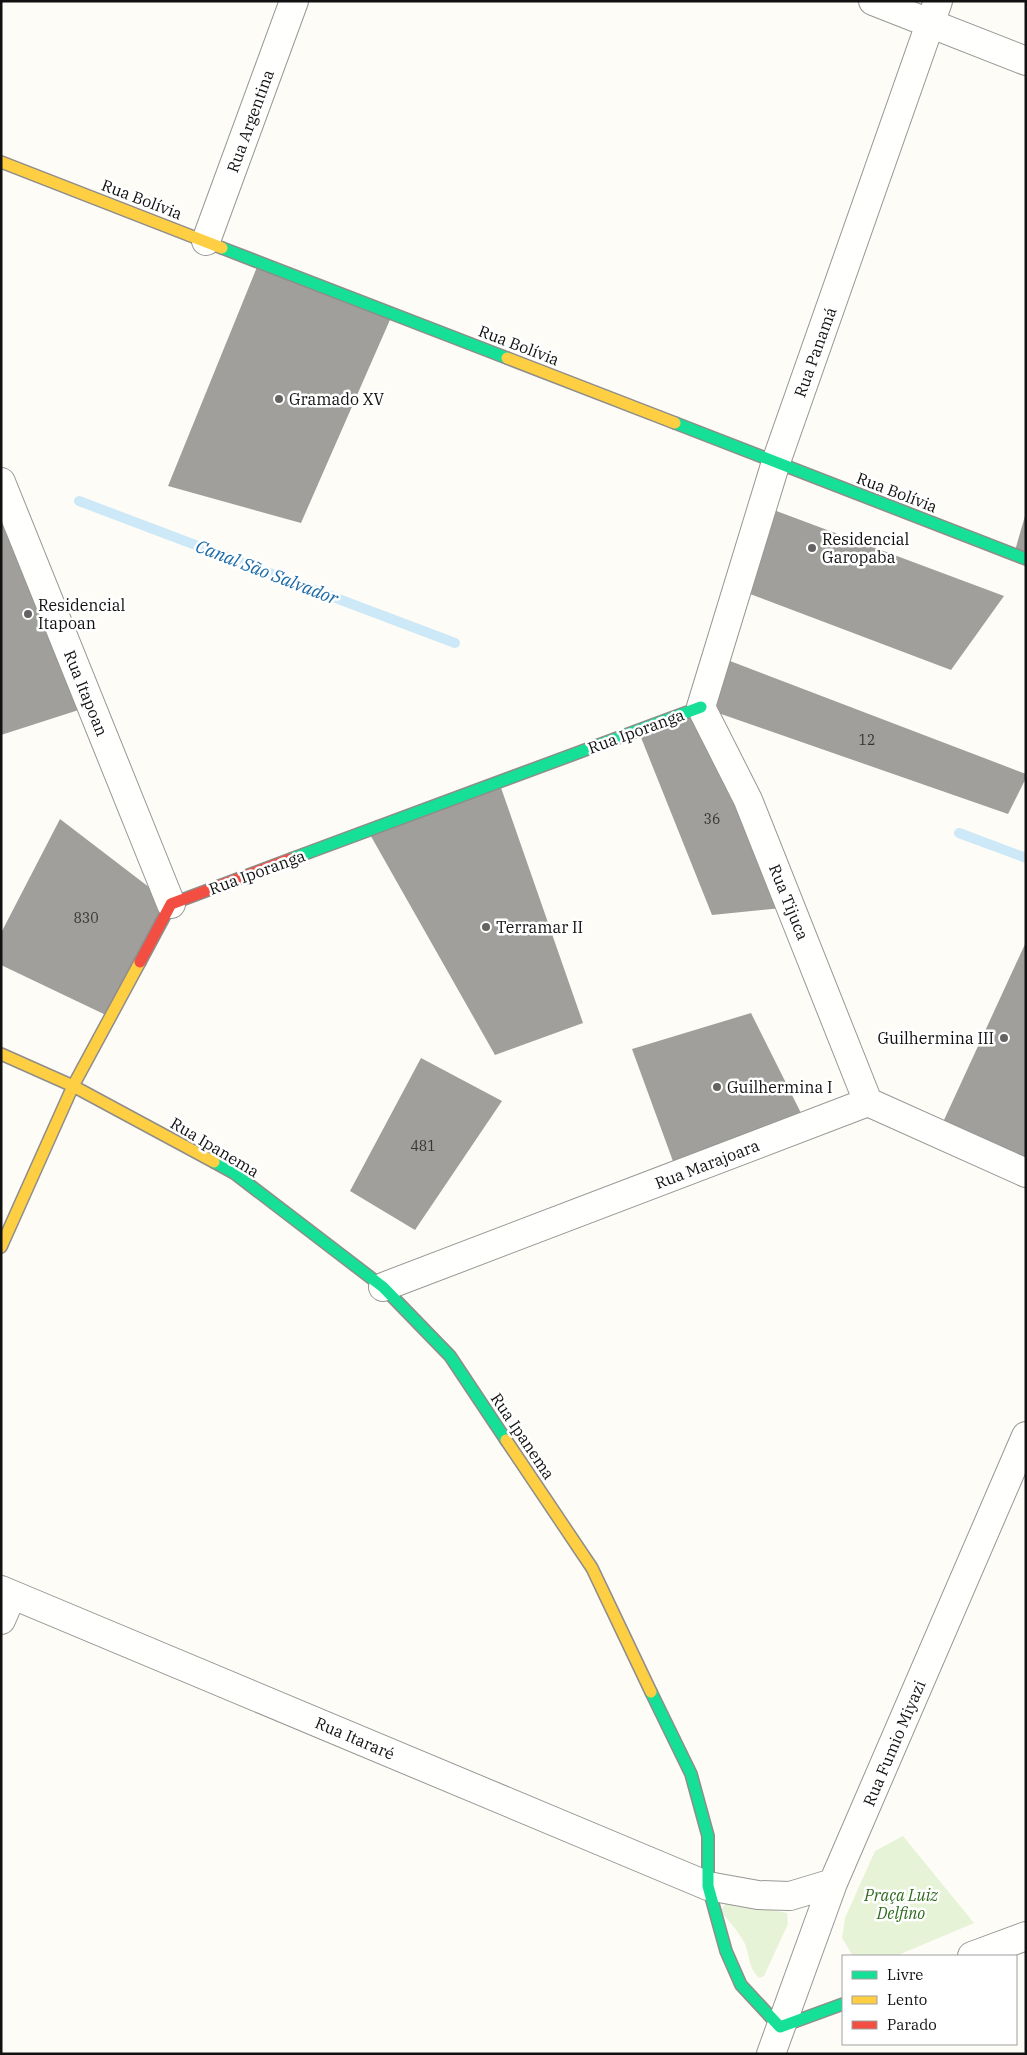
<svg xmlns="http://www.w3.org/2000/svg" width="1027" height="2055" font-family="'IBM Plex Serif',serif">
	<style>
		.green { fill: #e7f3d7 }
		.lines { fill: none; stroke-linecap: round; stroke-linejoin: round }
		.stream { stroke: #cde8f7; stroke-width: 10 }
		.building { fill: #a19f9c }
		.street-casing { stroke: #979795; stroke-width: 30 }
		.fast-casing { stroke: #8e8d8b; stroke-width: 14 }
		.slow-casing { stroke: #8e8d8b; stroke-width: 14 }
		.jam-casing { stroke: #8e8d8b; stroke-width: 14 }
		.street { stroke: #fffffe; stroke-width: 28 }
		.fast { stroke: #16e098; stroke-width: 11 }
		.slow { stroke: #ffcf43; stroke-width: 11 }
		.jam { stroke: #f24e42; stroke-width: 11 }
		.poi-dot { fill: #646362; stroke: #fff; stroke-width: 2 }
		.labels { text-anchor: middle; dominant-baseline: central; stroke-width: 5; stroke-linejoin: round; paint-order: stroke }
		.number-label { font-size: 14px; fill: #353434 }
		.street-label { font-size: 16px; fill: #111; stroke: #fff }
		.poi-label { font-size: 16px; fill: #111; stroke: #fff; text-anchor: start }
		.park-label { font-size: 16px; font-style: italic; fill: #2f6b1f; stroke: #fff }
		.water-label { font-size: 18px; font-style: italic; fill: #1768a6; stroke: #fff }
	</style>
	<rect width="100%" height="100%" fill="#fdfcf7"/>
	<path class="green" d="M903,1836L974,1923L896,1956H853L842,1938L845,1918L875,1851Z
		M728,1901L787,1913L788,1924L764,1976L759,1978C748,1968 750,1954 744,1942C737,1930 729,1921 720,1911Z"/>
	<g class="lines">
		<path class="stream" d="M79,501L455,643
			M959,833L1026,858"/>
	</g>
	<path class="building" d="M259,262L393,313L301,523L168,486Z
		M763,506L1004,596L951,670L737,589Z
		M15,515L91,706L1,735V523Z
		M1025,516H1026V559L1014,554Z
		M717,656L1026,774V778L1008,814L701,707Z
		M701,707L791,907L712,915L638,730Z
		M499,782L583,1023L495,1055L368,831Z
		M60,819L171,904L110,1017L1,965V933Z
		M1026,942V1173L938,1133Z
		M751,1013L807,1125L678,1175L632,1049Z
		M421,1058L502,1101L415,1230L350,1191Z"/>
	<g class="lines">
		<g class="street-casing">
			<path id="street" d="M873,1L1026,61
				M206,241L294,1
				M1,482L171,904
				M868,1102L748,800L701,707L776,462L938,1
				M383,1287L868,1102L1026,1173
				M1,1590L708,1886L758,1895L790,1896L833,1883
				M1,1620L12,1595
				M972,1956L1026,1936
				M771,2054L833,1883L1026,1436"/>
		</g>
		<g class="fast-casing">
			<path id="fast" d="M222,248L507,358
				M675,423L1026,559
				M291,859L701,707
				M214,1162L234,1173L383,1287L450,1356L506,1440
				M651,1692L691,1774L708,1836V1886L726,1951L741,1985L780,2027L843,2004"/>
		</g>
		<g class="slow-casing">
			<path id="slow" d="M1,162L222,248
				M507,358L675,423
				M1,1054L73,1086L214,1162
				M1,1247L73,1086L140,962
				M506,1440L592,1568L651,1692"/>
		</g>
		<g class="jam-casing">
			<path id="jam" d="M140,962L171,904L291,859"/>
		</g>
		<use href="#street" class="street"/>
		<use href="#fast" class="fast"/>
		<use href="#slow" class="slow"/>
		<use href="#jam" class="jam"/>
	</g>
	<g class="poi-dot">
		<circle cx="279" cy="399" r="5"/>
		<circle cx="812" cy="548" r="5"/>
		<circle cx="28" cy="614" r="5"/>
		<circle cx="486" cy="927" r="5"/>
		<circle cx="1004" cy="1038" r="5"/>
		<circle cx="717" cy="1087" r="5"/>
	</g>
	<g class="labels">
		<g class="number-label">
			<text x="867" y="740">12</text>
			<text x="712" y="819">36</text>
			<text x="86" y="918">830</text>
			<text x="423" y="1146">481</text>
		</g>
		<g class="street-label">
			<text transform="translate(250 121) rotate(-70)">Rua Argentina</text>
			<text transform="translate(142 199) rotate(21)">Rua Bolívia</text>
			<text transform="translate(519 345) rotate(21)">Rua Bolívia</text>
			<text transform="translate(815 352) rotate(-70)">Rua Panamá</text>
			<text transform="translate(897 492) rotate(21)">Rua Bolívia</text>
			<text transform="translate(86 693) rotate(68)">Rua Itapoan</text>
			<text transform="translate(636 731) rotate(-20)">Rua Iporanga</text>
			<text transform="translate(257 872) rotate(-20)">Rua Iporanga</text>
			<text transform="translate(789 902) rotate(68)">Rua Tijuca</text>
			<text transform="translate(215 1147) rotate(31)">Rua Ipanema</text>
			<text transform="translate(707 1164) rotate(-21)">Rua Marajoara</text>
			<text transform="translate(523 1436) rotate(56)">Rua Ipanema</text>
			<text transform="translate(355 1738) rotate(23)">Rua Itararé</text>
			<text transform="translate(894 1743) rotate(-67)">Rua Fumio Miyazi</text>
		</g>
		<g class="poi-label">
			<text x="289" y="399">Gramado XV</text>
			<text x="822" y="539">Residencial<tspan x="822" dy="18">Garopaba</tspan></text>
			<text x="38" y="605">Residencial<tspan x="38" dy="18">Itapoan</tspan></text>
			<text x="496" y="927">Terramar II</text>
			<text x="994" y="1038" text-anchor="end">Guilhermina III</text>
			<text x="727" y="1087">Guilhermina I</text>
		</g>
		<g class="park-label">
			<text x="901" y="1895">Praça Luiz<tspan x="901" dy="18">Delfino</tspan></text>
		</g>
		<g class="water-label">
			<text transform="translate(267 572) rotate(21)">Canal São Salvador</text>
		</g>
	</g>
	<rect width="1027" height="2055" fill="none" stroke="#111111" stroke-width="5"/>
	<rect x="842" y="1955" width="175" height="90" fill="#ffffff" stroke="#a0a0a0"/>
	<rect x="852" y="1971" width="25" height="8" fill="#16e098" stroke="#a0a0a0"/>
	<text x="887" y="1980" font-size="15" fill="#111111">Livre</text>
	<rect x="852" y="1996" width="25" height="8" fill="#ffcf43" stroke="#a0a0a0"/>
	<text x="887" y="2005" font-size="15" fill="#111111">Lento</text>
	<rect x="852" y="2021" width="25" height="8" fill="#f24e42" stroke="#a0a0a0"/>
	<text x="887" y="2030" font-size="15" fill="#111111">Parado</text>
</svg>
